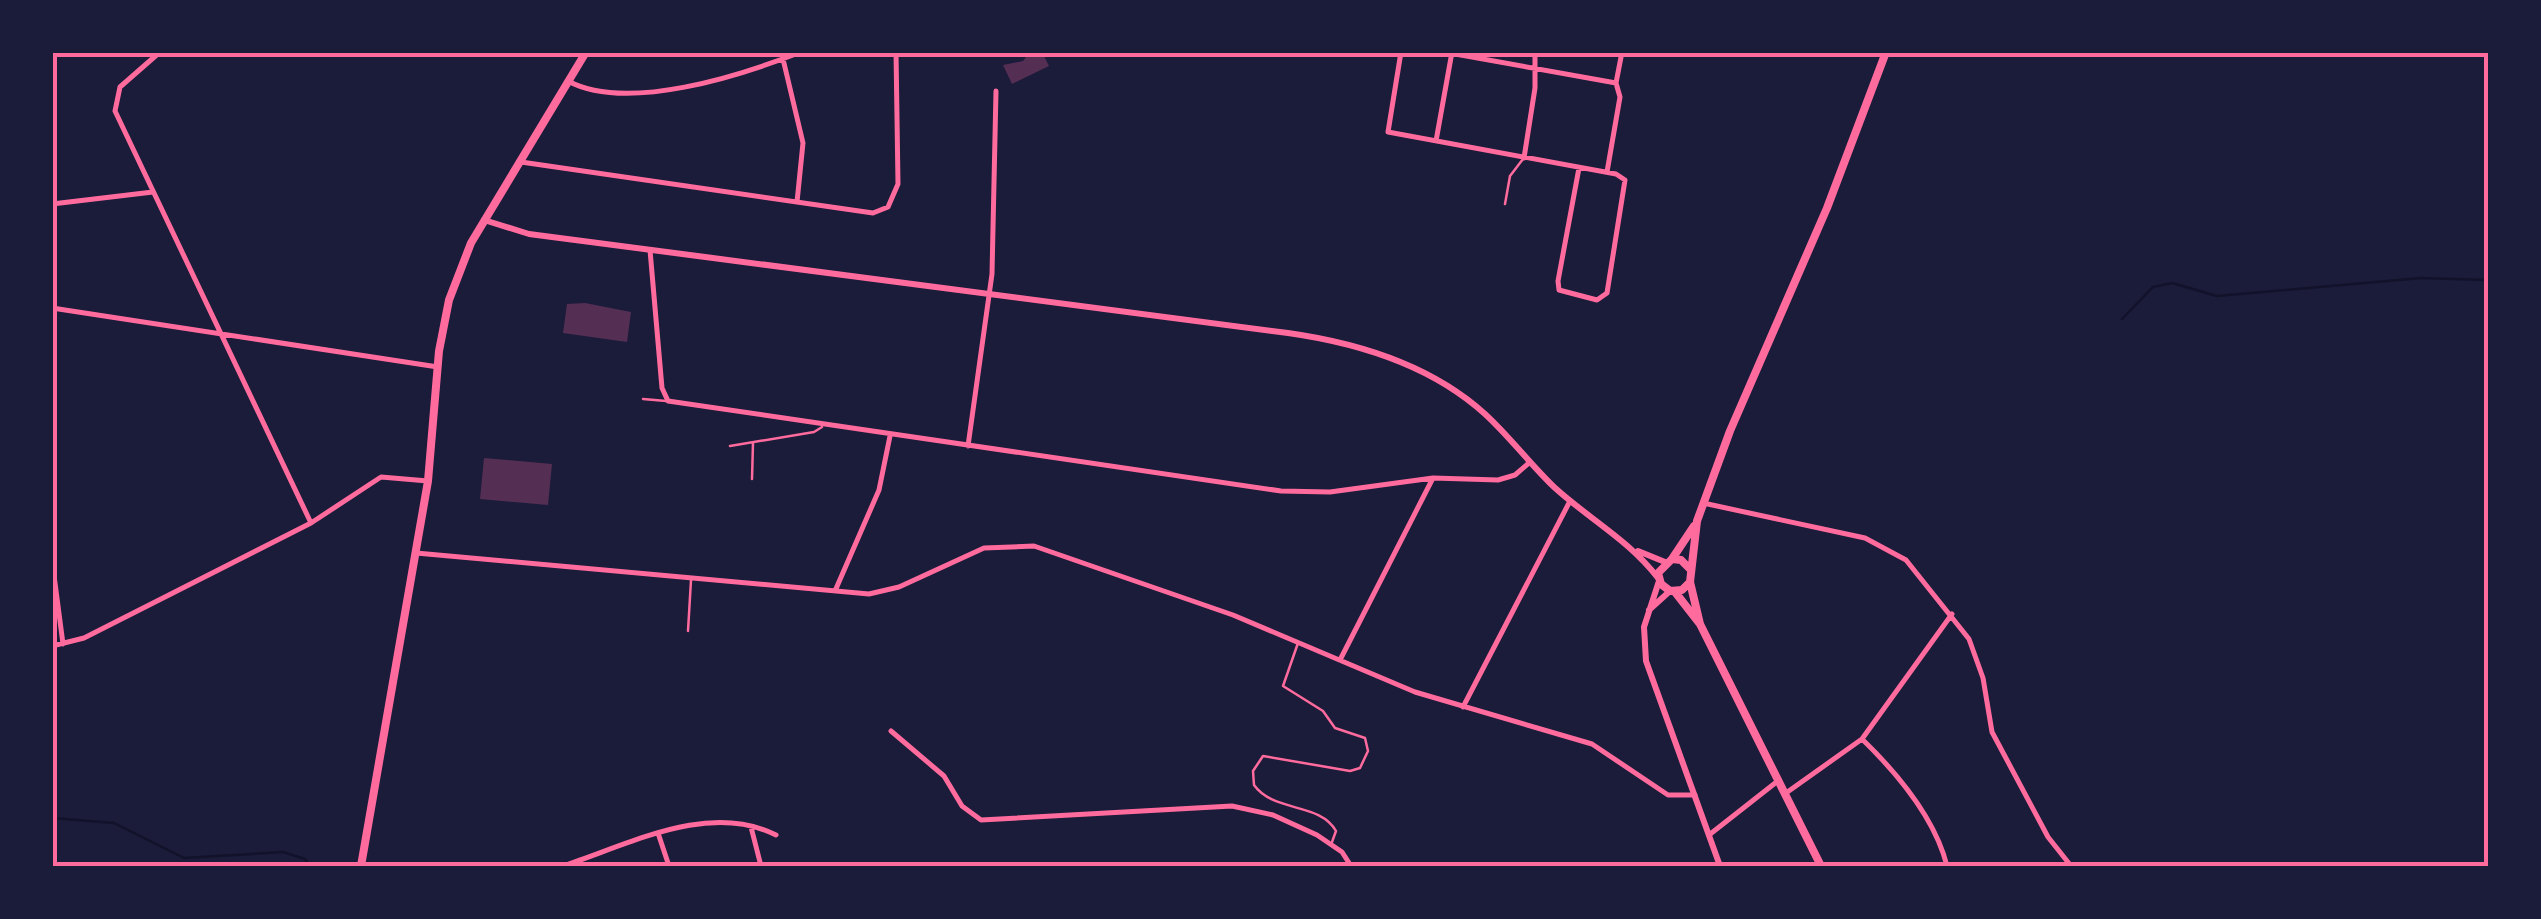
<svg xmlns="http://www.w3.org/2000/svg" width="2541" height="919" font-family="'DejaVu Sans',sans-serif">
	<style>
		.lines { fill: none; stroke-linecap: round; stroke-linejoin: round }
		.stream { stroke: #12122b; stroke-width: 2.5 }
		.building { fill: #542f53 }
		.service { stroke: #ff6b9d; stroke-width: 2.5 }
		.minor { stroke: #ff6b9d; stroke-width: 5 }
		.tertiary { stroke: #ff6b9d; stroke-width: 6 }
		.secondary { stroke: #ff6b9d; stroke-width: 8 }
		.primary { stroke: #ff6b9d; stroke-width: 8 }
		.neatline { fill: none; stroke: #ff6b9d; stroke-width: 4 }
	</style>
	<rect width="100%" height="100%" fill="#1b1b3a"/>
	<g class="lines">
		<path class="stream" d="M2122,319L2153,287L2172,283L2217,296L2421,278L2488,280
			M52,818L114,823L184,858L283,852L305,859L310,866"/>
	</g>
	<path class="building" d="M1030,52H1042L1049,66L1012,84L1003,65L1023,61Z
		M585,303L631,312L627,342L563,333L567,304Z
		M484,458L552,464L548,505L480,499Z"/>
	<g class="lines">
		<path class="service" d="M1505,204L1510,176L1523,159
			M643,399L666,401
			M730,446L814,432L822,427
			M752,479L753,443
			M688,631L691,580
			M1298,643L1283,686L1323,711L1335,728L1365,738L1368,751L1360,768L1350,771L1263,756L1253,771L1254,785C1274,813 1320,802 1336,831L1332,842"/>
		<path class="minor" d="M160,52L120,87L115,111L311,523
			M1401,52L1388,132L1616,174L1625,180L1607,293L1597,300L1559,290L1558,281L1579,168
			M1444,52L1616,83
			M783,59L803,143L797,202
			M568,81C627,113 742,75 801,52
			M1436,141L1452,52
			M1524,158L1535,88V52
			M521,162L873,213L888,207L898,184L896,52
			M1607,172L1620,97L1616,83L1622,52
			M52,204L153,192
			M650,250L662,388L668,401L1281,491L1330,492L1433,478L1498,480L1515,475L1530,462
			M52,308L438,367
			M968,446L992,274L996,91
			M1703,503L1865,538L1906,560L1969,639L1983,678L1992,732L2048,837L2071,866
			M416,553L869,594L899,587L984,548L1034,546L1233,615L1415,692L1592,744L1668,795H1695
			M52,560L63,644
			M835,591L879,490L890,436
			M52,646L84,638L311,523L381,477L428,481
			M1340,660L1433,478
			M1463,707L1570,501
			M891,731L944,776L962,806L981,820L1232,806L1273,815L1317,835L1342,852L1351,866
			M1862,739C1897,773 1935,818 1947,866
			M1786,793L1862,739L1952,614
			M751,827L761,866
			M658,833L669,866
			M1709,835L1779,780
			M563,866C628,845 708,801 776,835"/>
		<path class="tertiary" d="M484,220L529,234L1288,333C1359,343 1431,365 1485,414C1510,437 1530,464 1554,487C1589,519 1629,540 1658,578
			M1638,551L1665,562
			M1659,581L1644,627L1646,661L1720,866
			M1649,610L1670,591"/>
		<path class="secondary" d="M361,866L428,481L439,351L449,300L471,243L586,52"/>
		<path class="primary" d="M1672,559L1694,526
			M1690,569L1681,560L1672,559L1658,573L1661,584L1670,591L1682,590L1690,582
			M1675,592L1700,624L1821,866
			M1700,624L1690,582L1697,521L1730,431L1827,208L1886,52"/>
	</g>
	<rect width="2541" height="919" fill="none" stroke="#1b1b3a" stroke-width="110"/>
	<rect x="55" y="55" width="2431" height="809" class="neatline"/>
</svg>
